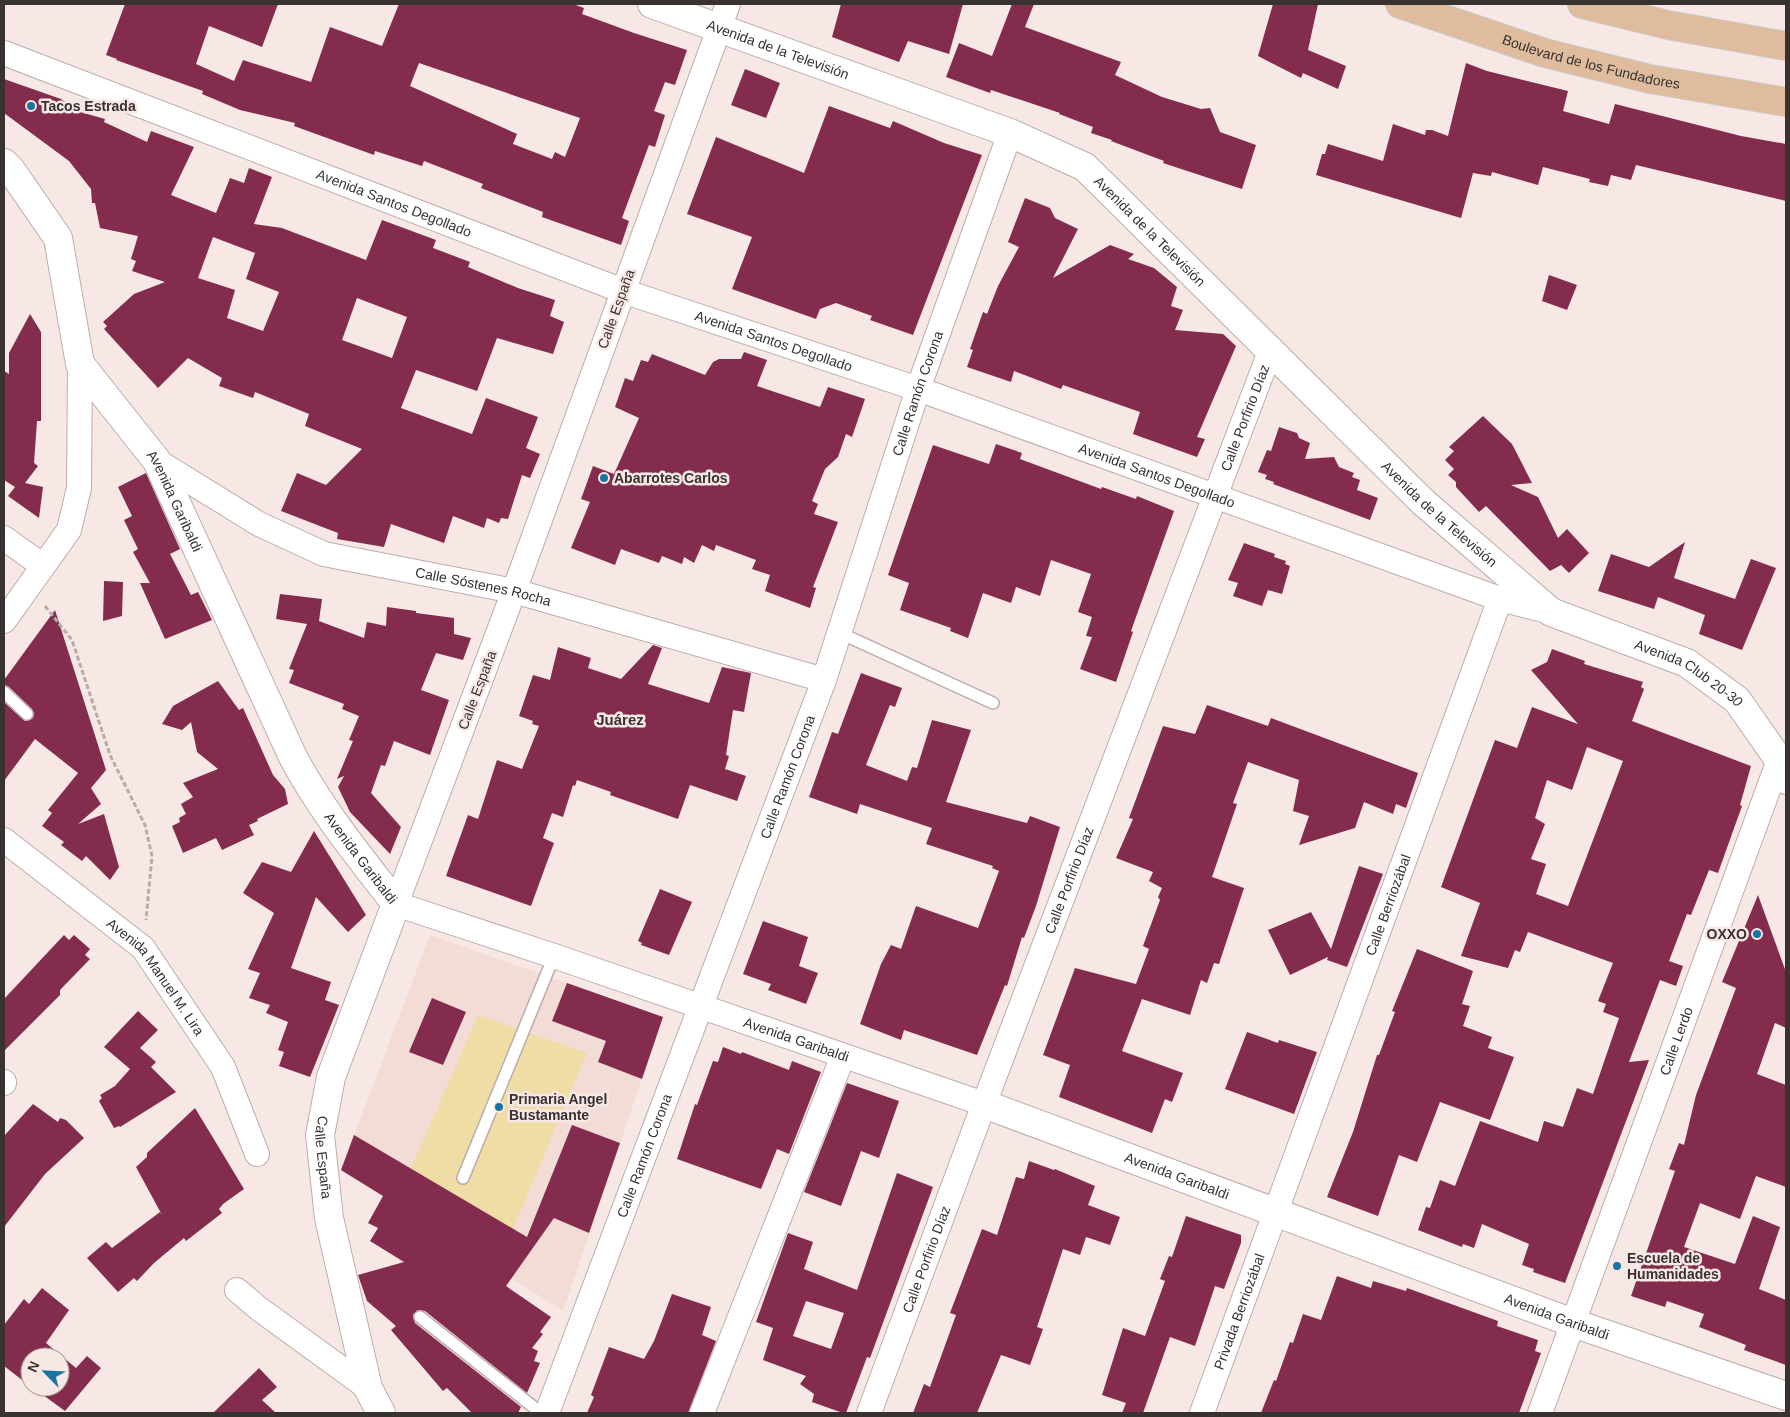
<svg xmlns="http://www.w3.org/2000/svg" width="1790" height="1417" font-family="Arial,sans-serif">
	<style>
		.built { fill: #f3dbd6 }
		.green { fill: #efdda5 }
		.building { fill: #832c4d; fill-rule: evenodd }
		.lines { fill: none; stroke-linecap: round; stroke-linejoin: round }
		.service-casing { stroke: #bcadaa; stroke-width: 14 }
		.minor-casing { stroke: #bcadaa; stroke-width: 26 }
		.tertiary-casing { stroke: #bcadaa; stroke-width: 30 }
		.secondary-casing { stroke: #bcadaa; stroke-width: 30 }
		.primary-casing { stroke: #cbcac9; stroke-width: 30 }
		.path { stroke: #b8aba9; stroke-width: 3; stroke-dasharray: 5 2.5; stroke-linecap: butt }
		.service { stroke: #fff; stroke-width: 11 }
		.minor { stroke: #fff; stroke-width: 24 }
		.tertiary { stroke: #fff; stroke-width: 28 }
		.secondary { stroke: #fff; stroke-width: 28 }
		.primary { stroke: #dfbc9d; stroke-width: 28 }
		.poi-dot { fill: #1974a2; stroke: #f8e8e5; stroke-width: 2 }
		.labels { text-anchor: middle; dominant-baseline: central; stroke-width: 5; stroke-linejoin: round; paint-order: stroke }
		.street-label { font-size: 14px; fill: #383230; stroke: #f8e8e5 }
		.poi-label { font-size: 14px; font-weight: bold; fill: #383230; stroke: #f8e8e5; text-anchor: start }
		.neighbourhood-label { font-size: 15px; font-weight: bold; fill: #383230; stroke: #f8e8e5 }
	</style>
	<rect width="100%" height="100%" fill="#f8e8e5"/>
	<path class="built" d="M430,935L663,1017L563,1311L341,1170Z"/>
	<path class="green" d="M478,1015L587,1053L513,1229L411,1168Z"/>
	<path class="building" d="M125,4H278L262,47L209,26L196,64L234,81L243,60L311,82L330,27L382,46L399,4H573L584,8L582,14L634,33L687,50L675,85L665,82L654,111L665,115L655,147L649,145L622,218L629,221L621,245L542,217L543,212L481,188L483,184L424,161L422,166L375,151L374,155L294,126L295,123L240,110L202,94L203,91L116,60L117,59L106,55ZM419,63L580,118L565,157L555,152L552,159L513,144L517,134L410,86Z
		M841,4H963L949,54L908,41L899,62L832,37Z
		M1012,4H1034L1025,27L1121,62L1115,75L1162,97L1201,109L1210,108L1220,132L1256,145L1242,189L1163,163L1164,161L1111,141L1112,140L1091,133L1093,127L1059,114L1060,113L991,90L990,93L946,77L959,43L992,56Z
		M1273,4H1318L1308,50L1346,66L1338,89L1303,73L1301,78L1258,56Z
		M1466,63L1487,71L1568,91L1563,111L1609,124L1615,104L1741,136L1786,144V201L1636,165L1631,180L1611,175L1608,186L1589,182L1590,179L1543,167L1538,185L1492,172L1491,176L1473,173L1461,218L1316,175L1322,154H1325L1328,144L1383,161L1393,124L1425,135L1426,130H1432L1448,136Z
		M745,69L780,83L766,118L731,105Z
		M4,79L61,99L68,104L66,108L105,119L104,122L147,142L151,131L194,147L171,195L216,213L230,178L244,183L249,168L272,177L254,224L282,228L366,260L382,220L436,240L433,248L470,262L468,267L518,288L555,300L550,316L564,322L553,354L497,338L477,391L416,370L401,408L472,434L486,398L538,417L526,448L540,454L530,478L522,475L508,519L501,518L499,523L487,518L484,528L453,516L444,543L391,524L384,547L337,539L338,533L281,511L297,473L326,485L362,449L305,426L309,414L255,392L253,398L219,386L222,378L188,358L158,388L104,329L107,326L103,322L134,294L165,282L132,271L136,261L131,259L138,236L100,228L95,203H92L91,189L69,161L4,113ZM213,237L255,253L246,279L279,292L263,331L227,318L235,290L198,278ZM357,298L407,317L392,358L342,340Z
		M829,106L890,128L893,121L944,143L982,155L913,335L870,320L872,316L836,303L820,309L816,319L732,289L752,237L687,214L716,137L804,173Z
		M1025,198L1050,208L1055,218L1078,229L1053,278L1110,245L1134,254L1128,259L1154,268L1177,287L1171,306L1183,310L1175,330L1223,334L1236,346L1197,437L1205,439L1197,457L1133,434L1140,412L1063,385L1061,389L1014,371L1011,382L967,367L973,350L970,349L983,312L987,314L998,286L1019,247L1008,242Z
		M1549,275L1577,285L1567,310L1542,301Z
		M30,314L41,332V421H37L34,463L38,466L25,483L43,487L39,518L8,496L15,487L4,480V371L9,374V353Z
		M744,352L767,360L757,386L820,407L828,387L865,399L852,437L846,434L838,457L825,469L812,501L818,504L814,514L838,522L813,587L816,588L810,608L765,591L770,575L752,569L756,560L716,545L714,551L702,545L694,563L684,557L682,564L662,556L659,563L621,549L615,565L571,548L590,502L581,499L593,466L614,474L639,418L615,407L625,378L633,381L641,360L648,362L652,354L705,375L713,362L719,359H741Z
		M1483,416L1512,444L1532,483L1511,485L1538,497L1558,538L1567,529L1589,553L1569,573L1561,565L1550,571L1486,506L1479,512L1456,487V482L1448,475L1454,469L1445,460L1454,451L1449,447Z
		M1279,427L1297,433L1299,438L1310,443L1305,459L1334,457L1339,467L1354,473L1352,477L1360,480L1357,490L1378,498L1370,520L1273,484L1274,482L1265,479L1267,475L1258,472L1267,450L1271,451Z
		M996,444L1022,453L1020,459L1101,489L1102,487L1136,499L1137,496L1174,511L1131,631L1133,632L1116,682L1080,669L1092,637L1086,636L1092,617L1078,612L1091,574L1051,560L1040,596L1016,587L1011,603L983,593L968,638L950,631L951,628L900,610L909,583L888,575L933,445L989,464Z
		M146,473L180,549L170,554L191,595L198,592L212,620L165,639L140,583H150L133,552L138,549L124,520L132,516L118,487Z
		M1685,542L1674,578L1735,599L1751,559L1776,568L1742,650L1699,634L1705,615L1658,597L1654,609L1598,591L1611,554L1649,567Z
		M1244,543L1275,554L1274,557L1286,561L1285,564L1290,566L1282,594L1268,590L1262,606L1233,596L1238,583L1228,580Z
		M104,581L123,582L122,616L103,621Z
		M280,594L322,599L319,621L364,638L367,622L386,626L387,607L416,611V613L454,618V634L471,638L463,660L436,653L421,690L449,700L430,755L394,741L385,766L381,765L371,793L401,827L390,854L350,812L338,787L344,776L337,779L353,741L349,740L359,716L342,709L344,704L289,683L294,670L289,669L307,624L276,619Z
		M55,610L106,770L91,788L101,804L78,824L104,814L119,867L110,880L86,856L82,861L61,845L64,842L42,826L52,813L48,810L78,773L35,739L4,781V702L25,721L32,719L34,715L32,709L9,687L4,685V680Z
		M653,645L662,648L648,684L709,703L722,667L751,673L744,712L733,710L726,755L729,756L725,769L746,776L737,801L690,785L678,819L610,795L611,792L577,780L575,786L573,785L563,817L552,813L543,838L554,843L531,906L446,876L468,815L478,819L497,760L522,769L539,726L532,724L533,721L519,716L533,675L550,680L558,647L591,658L588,668L621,679Z
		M1552,649L1585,661L1584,664L1643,682L1641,687L1644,689L1632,721L1751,766L1740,805L1742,806L1718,873L1709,870L1691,915L1687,914L1669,961L1683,966L1676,986L1660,980L1629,1062L1649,1060L1565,1283L1533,1272L1534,1269L1522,1265L1529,1244L1482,1224L1474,1248L1463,1244L1462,1247L1418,1230L1426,1207L1430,1208L1440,1180L1455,1186L1480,1121L1538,1142L1544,1121L1563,1127L1577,1088L1593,1094L1619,1018L1603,1012L1606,1004L1598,1001L1613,963L1528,932L1520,952L1515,950L1508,968L1461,956L1480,903L1441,887L1495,740L1517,748L1532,707L1578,724L1531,670L1547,662ZM1587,747L1623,761L1568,906L1536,894L1546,864L1531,859L1545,824L1535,818L1547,780L1572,790Z
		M861,673L902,688L895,707L890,705L866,765L907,781L912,767L917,768L932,720L971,730L946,802L1027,823L1030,816L1060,827L1036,906L1024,938L1022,937L1007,986L1005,985L977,1055L904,1030L901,1040L860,1024L881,964L891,945L901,949L916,906L978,928L999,871L992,868L993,866L926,844L932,828L860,804L857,814L809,797L832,732L838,734Z
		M218,681L239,710L243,708L273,775L285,789L288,804L257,819L258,821L249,825L254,835L222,850L216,838L183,853L172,826L180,822L179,818L186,814L181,804L193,797L183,783L218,769L197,752L191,722L182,730L162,724L173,706Z
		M1207,705L1268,726L1271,718L1418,773L1406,808L1396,804L1393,814L1364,802L1355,828L1299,845L1309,816L1293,811L1299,780L1248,762L1233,803L1237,804L1212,877L1244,888L1219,964L1214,963L1207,983L1201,980L1190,1015L1142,999L1122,1051L1183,1073L1172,1102L1165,1099L1152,1133L1059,1097L1070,1065L1043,1055L1075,968L1136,984L1149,949L1143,946L1160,900L1158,897L1162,888L1149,881L1153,872L1116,858L1133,819L1129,818L1163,726L1195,734Z
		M314,831L366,915L348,932L316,897L291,968L331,982L325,1000L339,1005L310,1077L279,1066L284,1052L278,1050L288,1022L266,1013L270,1005L249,998L260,973L248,969L274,913L243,893L262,862L291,872Z
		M1359,866L1383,874L1347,967L1327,960L1328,957L1290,975L1268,930L1311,912L1331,949Z
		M660,889L692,902L669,955L641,945L642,943L638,941Z
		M1758,895L1786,972V1028L1775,1023L1757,1074L1786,1085V1187L1756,1176L1740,1219L1700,1203L1684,1247L1735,1264L1753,1216L1780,1227L1759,1289L1786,1300V1365L1744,1350L1746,1345L1699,1327L1704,1314L1667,1301L1665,1307L1631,1296L1675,1171L1669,1169L1679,1143L1684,1145L1696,1095L1736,988L1722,982Z
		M763,921L808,937L799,966L818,973L806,1004L768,990L771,984L743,974Z
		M64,935L69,940L74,935L90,949L85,955L90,959L60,990V995L4,1051V999Z
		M1417,949L1473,971L1462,1004L1470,1006L1463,1026L1492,1037L1488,1048L1514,1057L1490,1120L1440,1102L1417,1162L1399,1155L1378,1216L1327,1197L1353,1132L1377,1055H1379L1395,1012L1392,1011Z
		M567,983L663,1017L642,1079L598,1062L606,1041L552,1021Z
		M432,998L466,1012L443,1065L409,1052Z
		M138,1011L158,1030L140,1048L156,1062L151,1067L176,1092L120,1127L119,1126L114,1128L99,1101L102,1098L100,1095L115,1086L130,1069L104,1047Z
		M1247,1032L1278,1043L1279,1040L1317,1052L1294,1114L1225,1089Z
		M723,1047L741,1054L742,1052L789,1070L792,1061L821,1072L789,1154L777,1149L761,1189L677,1159L695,1104L697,1105L713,1061L718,1062Z
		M847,1083L899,1101L879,1158L861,1151L841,1206L804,1192Z
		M33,1104L58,1122L60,1118L66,1120L84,1138L45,1174L4,1227V1136Z
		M195,1108L244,1189L223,1204L219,1209L222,1213L186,1241L184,1238L154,1263L137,1281L134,1278L118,1292L87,1258L106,1242L112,1248L160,1212L162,1215L136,1167L147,1157V1153Z
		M572,1125L620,1143L589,1233L554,1218L506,1286L551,1317L540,1332L543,1334L532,1348L538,1351L534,1361L540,1363L527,1393L425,1311L418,1310L413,1315L415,1323L521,1407L518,1413H472L447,1388L443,1391L391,1330L396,1326L367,1301L358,1275L404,1262L370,1241L378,1228L368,1223L383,1196L341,1170L354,1135L527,1237Z
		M1029,1161L1054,1170L1055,1169L1095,1186L1088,1205L1120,1217L1110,1245L1086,1237L1080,1255L1063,1249L1037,1327L1043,1329L1030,1365L1001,1355L977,1413H913L924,1384L930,1387L956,1315L950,1313L982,1229L997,1235L1016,1177L1024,1179Z
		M897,1173L933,1187L870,1358L867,1357L846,1413H843L812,1402L814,1394L800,1384L806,1376L763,1360L773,1328L756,1322L788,1233L813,1242L804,1269L857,1290ZM806,1301L844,1313L831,1349L793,1336Z
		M1186,1216L1241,1235V1243L1224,1289L1215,1286L1195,1346L1170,1337L1143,1413H1122L1126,1403L1102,1395L1123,1328L1145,1336L1165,1281L1160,1279L1169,1256L1172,1257Z
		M1337,1276L1371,1288L1373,1281L1406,1291L1407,1288L1498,1321L1497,1326L1538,1340L1535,1351L1541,1353L1519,1413H1261L1274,1380L1276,1381L1290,1342L1293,1343L1303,1314L1321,1320Z
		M42,1288L69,1310L46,1343L76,1368L87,1356L101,1368L65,1411L32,1387H60V1357H30V1386L4,1366V1325L24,1299L29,1304Z
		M672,1294L711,1307L702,1335L716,1341L688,1413H587L594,1397L591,1395L609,1347L644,1359L654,1341Z
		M259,1368L277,1387L262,1400L276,1413H213Z"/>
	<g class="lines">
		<g class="service-casing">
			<path id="service" d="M840,633L993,703
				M4,692L27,714
				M463,1178L554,956
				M420,1317L541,1413"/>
		</g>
		<g class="minor-casing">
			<g id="minor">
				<path id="s1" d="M728,4L514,591L396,904L554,956L984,1104"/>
				<path id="s2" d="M4,53L623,291L918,389L1500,599L1551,612"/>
				<path id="s3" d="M157,461L259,524L324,554L514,591L824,680"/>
				<path d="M4,538L43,566"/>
				<path d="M4,621L69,530L79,488L80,364"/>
				<path id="s4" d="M4,840L143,948L223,1067L257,1154"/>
				<path d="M4,1083V1082"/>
				<path d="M237,1290L258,1308L368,1388"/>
				<path id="s5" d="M547,1413L824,680L918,389L1010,133"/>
				<path d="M702,1413L843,1056"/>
				<path id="s6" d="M869,1413L984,1104L1271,349"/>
				<path id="s7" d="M1202,1413L1500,599"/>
				<path id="s8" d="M1540,1413L1779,760"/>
			</g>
		</g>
		<g class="tertiary-casing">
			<g id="tertiary">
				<path id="s9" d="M4,163L11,170L58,238L80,364L157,461L293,757C321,810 359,856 396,904L331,1077L320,1135L329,1218L368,1388L381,1413"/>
				<path id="s10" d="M984,1104L1573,1323L1786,1396"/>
			</g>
		</g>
		<g class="secondary-casing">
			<g id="secondary">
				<path id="s11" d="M652,4L1010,133L1085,167L1423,502L1551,612L1687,663L1737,700L1779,760L1786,780"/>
			</g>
		</g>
		<g class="primary-casing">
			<g id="primary">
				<path id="s12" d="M1400,4L1545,53L1650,79L1786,102"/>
				<path d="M1582,4L1668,25L1786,46"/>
			</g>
		</g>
		<path class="path" d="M45,606L72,640L110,755L145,825L152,856L146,920"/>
		<use href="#service" class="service"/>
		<use href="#minor" class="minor"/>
		<use href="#tertiary" class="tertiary"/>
		<use href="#secondary" class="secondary"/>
		<use href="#primary" class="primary"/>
	</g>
	<g class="poi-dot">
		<circle cx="31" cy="106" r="5"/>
		<circle cx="604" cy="478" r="5"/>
		<circle cx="1757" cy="934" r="5"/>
		<circle cx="499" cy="1107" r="5"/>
		<circle cx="1617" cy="1266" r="5"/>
	</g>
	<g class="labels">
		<g class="street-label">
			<text stroke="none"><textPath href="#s11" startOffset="134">Avenida de la Televisión</textPath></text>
			<text stroke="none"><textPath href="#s12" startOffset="200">Boulevard de los Fundadores</textPath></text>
			<text stroke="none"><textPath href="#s2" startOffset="418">Avenida Santos Degollado</textPath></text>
			<text stroke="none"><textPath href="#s11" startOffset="554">Avenida de la Televisión</textPath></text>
			<text transform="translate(616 309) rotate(-70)">Calle España</text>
			<text stroke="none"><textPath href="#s2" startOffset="822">Avenida Santos Degollado</textPath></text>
			<text stroke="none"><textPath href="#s5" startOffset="1085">Calle Ramón Corona</textPath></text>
			<text stroke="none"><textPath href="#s6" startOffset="1064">Calle Porfirio Díaz</textPath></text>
			<text stroke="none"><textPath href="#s2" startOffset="1228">Avenida Santos Degollado</textPath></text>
			<text stroke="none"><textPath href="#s9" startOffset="388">Avenida Garibaldi</textPath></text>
			<text stroke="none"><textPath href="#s11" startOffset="959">Avenida de la Televisión</textPath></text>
			<text stroke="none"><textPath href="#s3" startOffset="354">Calle Sóstenes Rocha</textPath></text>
			<text stroke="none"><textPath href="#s11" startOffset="1259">Avenida Club 20-30</textPath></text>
			<text transform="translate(477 690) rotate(-69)">Calle España</text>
			<text stroke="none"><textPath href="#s5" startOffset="680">Calle Ramón Corona</textPath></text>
			<text stroke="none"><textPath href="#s9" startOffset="792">Avenida Garibaldi</textPath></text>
			<text stroke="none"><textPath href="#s6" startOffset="569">Calle Porfirio Díaz</textPath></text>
			<text stroke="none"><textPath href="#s7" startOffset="541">Calle Berriozábal</textPath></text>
			<text stroke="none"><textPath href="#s4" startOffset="206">Avenida Manuel M. Lira</textPath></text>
			<text stroke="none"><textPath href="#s1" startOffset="1382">Avenida Garibaldi</textPath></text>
			<text stroke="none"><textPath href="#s8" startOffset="396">Calle Lerdo</textPath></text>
			<text stroke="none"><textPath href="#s5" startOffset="275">Calle Ramón Corona</textPath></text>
			<text stroke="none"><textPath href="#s9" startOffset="1116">Calle España</textPath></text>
			<text stroke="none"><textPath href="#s10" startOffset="206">Avenida Garibaldi</textPath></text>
			<text stroke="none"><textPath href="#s6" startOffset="164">Calle Porfirio Díaz</textPath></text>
			<text stroke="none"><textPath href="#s7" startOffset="108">Privada Berriozábal</textPath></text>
			<text stroke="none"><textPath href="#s10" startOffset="611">Avenida Garibaldi</textPath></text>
		</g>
		<g class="poi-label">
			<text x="41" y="106">Tacos Estrada</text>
			<text x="614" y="478">Abarrotes Carlos</text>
			<text x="1747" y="934" text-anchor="end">OXXO</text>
			<text x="509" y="1099">Primaria Angel<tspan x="509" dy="16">Bustamante</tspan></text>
			<text x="1627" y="1258">Escuela de<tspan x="1627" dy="16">Humanidades</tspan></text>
		</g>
		<g class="neighbourhood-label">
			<text x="620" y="719">Juárez</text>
		</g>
	</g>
	<rect width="1790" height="1417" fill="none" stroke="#383230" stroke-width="10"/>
	<g transform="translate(45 1372) rotate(294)"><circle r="24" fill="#f8e8e5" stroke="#ab9f9d"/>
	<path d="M0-4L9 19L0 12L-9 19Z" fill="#1974a2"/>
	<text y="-8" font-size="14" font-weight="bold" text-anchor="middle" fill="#383230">N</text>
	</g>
</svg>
